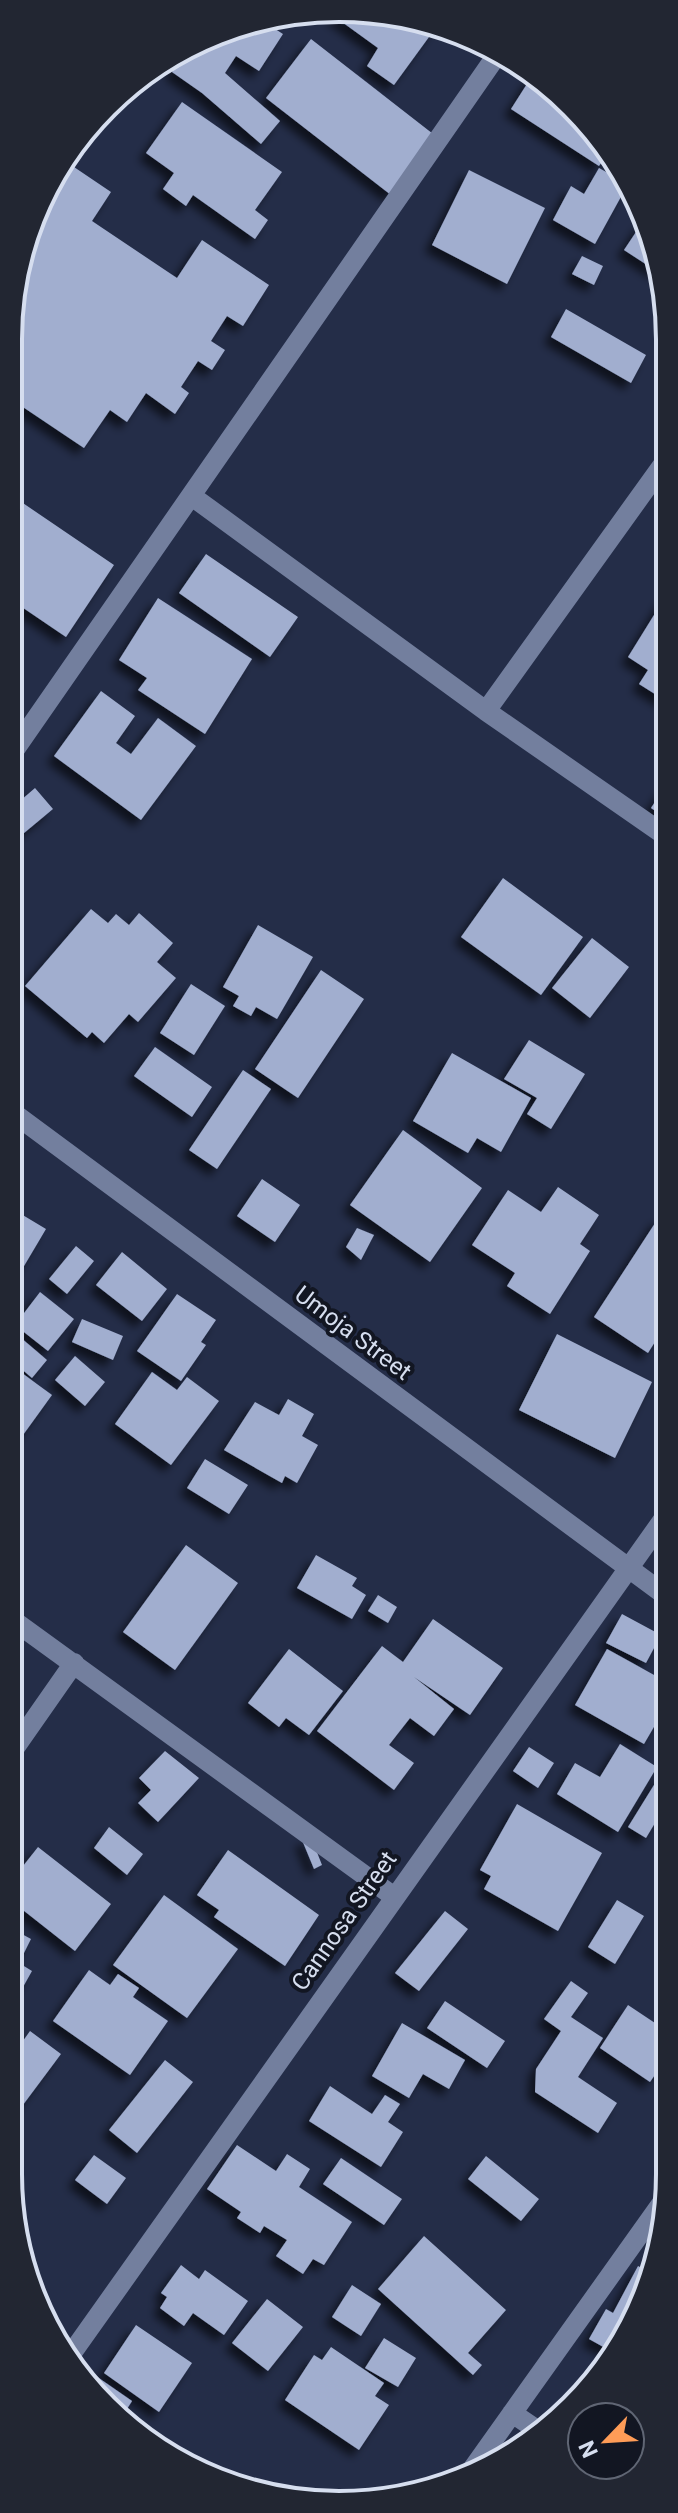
<svg xmlns="http://www.w3.org/2000/svg" width="678" height="2513" font-family="Roboto,sans-serif">
	<style>
		.building { fill: #a1aecf; filter: url(#shadow) }
		.lines { fill: none; stroke-linecap: round; stroke-linejoin: round }
		.street { stroke: #737f9e; stroke-width: 20 }
		.labels { text-anchor: middle; dominant-baseline: central; stroke-width: 8; stroke-linejoin: round; paint-order: stroke }
		.street-label { font-size: 24px; fill: #d6deef; stroke: #121622 }
		.rim { fill: none; stroke: #d6deef; stroke-width: 4 }
	</style>
	<defs>
		<filter id="shadow"><feDropShadow dx="-7" dy="7" stdDeviation="4" flood-color="#0009"/></filter>
	</defs>
	<rect width="100%" height="100%" fill="#242d48"/>
	<path class="building" d="M331,14H403L437,26L394,85L367,66L378,48Z
		M261,20L283,34L259,71L236,56L225,73L280,121L261,144L202,93L172,72L185,51Z
		M311,39L437,137L391,195L266,98Z
		M532,76L573,105L608,153L599,166L511,109Z
		M182,102L282,172L255,210L268,220L255,239L193,195L186,206L163,189L174,173L146,153Z
		M74,167L111,192L92,221L177,278L202,240L269,285L243,326L227,316L211,341L225,350L212,370L198,361L181,387L189,393L175,414L146,393L127,422L110,410L84,448L14,401V275L33,229Z
		M599,168L628,184L595,244L553,220L571,186L584,194Z
		M469,170L545,208L507,284L432,245Z
		M644,220L661,274L624,250Z
		M582,256L603,266L594,285L572,274Z
		M566,309L646,355L631,383L551,337Z
		M14,497L114,565L66,637L13,601Z
		M206,554L298,617L270,657L179,593Z
		M667,594V623L666,701L639,684L648,670L628,657Z
		M158,598L252,659L205,734L138,690L147,678L119,660Z
		M101,691L135,716L116,743L131,754L158,718L196,746L141,820L54,756Z
		M666,785V818L651,808Z
		M35,788L53,809L12,843L13,807Z
		M503,878L583,937L541,995L461,937Z
		M91,909L108,923L116,914L129,925L139,913L173,943L157,962L176,978L138,1022L129,1014L104,1043L92,1032L87,1038L25,986Z
		M258,925L313,957L277,1019L256,1007L251,1016L233,1006L239,996L223,987Z
		M592,938L629,967L590,1018L552,988Z
		M321,970L364,999L298,1098L255,1069Z
		M191,984L225,1006L194,1055L160,1033Z
		M529,1040L585,1074L551,1129L527,1114L537,1098L504,1079Z
		M155,1047L212,1087L192,1117L134,1076Z
		M452,1053L531,1098L501,1152L477,1138L468,1153L413,1121Z
		M243,1070L271,1089L217,1169L189,1150Z
		M403,1130L482,1188L430,1262L350,1205Z
		M262,1179L300,1205L275,1242L237,1216Z
		M558,1187L599,1215L580,1244L590,1251L550,1314L507,1286L515,1273L472,1245L508,1190L541,1212Z
		M11,1208L46,1229L11,1288Z
		M659,1217L666,1222L665,1326L648,1353L594,1317Z
		M357,1228L374,1235L361,1260L346,1247Z
		M76,1246L94,1261L67,1294L49,1279Z
		M122,1252L167,1289L142,1321L96,1285Z
		M40,1292L74,1319L48,1351L15,1325Z
		M177,1294L216,1320L201,1342L206,1345L181,1381L137,1351Z
		M82,1319L123,1336L113,1360L72,1342Z
		M14,1332L47,1360L32,1378L11,1360Z
		M557,1334L652,1382L615,1458L519,1410Z
		M75,1356L105,1382L85,1406L55,1380Z
		M11,1365L52,1395L10,1453V1422Z
		M152,1372L177,1390L187,1377L219,1401L171,1465L115,1424Z
		M288,1399L314,1414L302,1436L318,1445L297,1483L285,1476L282,1483L224,1450L255,1402L279,1415Z
		M205,1459L248,1485L229,1514L187,1488Z
		M186,1545L238,1583L175,1670L123,1632Z
		M316,1555L357,1578L352,1586L366,1595L352,1619L297,1588Z
		M378,1595L397,1607L388,1623L368,1611Z
		M622,1614L661,1635L646,1663L606,1643Z
		M433,1619L503,1668L470,1715L414,1677L454,1709L434,1736L410,1718L389,1745L414,1763L394,1790L317,1731L382,1646L403,1662Z
		M289,1649L343,1691L309,1735L286,1718L279,1727L248,1703Z
		M607,1649L665,1681V1708L644,1744L575,1705Z
		M620,1744L657,1767L618,1832L557,1794L575,1763L600,1777Z
		M529,1747L554,1763L538,1788L513,1771Z
		M165,1751L199,1778L158,1822L138,1803L151,1790L139,1778Z
		M662,1772L664,1808L646,1838L628,1827Z
		M517,1804L602,1853L558,1931L484,1889L491,1876L480,1870Z
		M109,1827L143,1854L127,1875L94,1848Z
		M311,1837L322,1865L314,1869L302,1840Z
		M38,1847L111,1904L75,1951L9,1899L21,1880L16,1875Z
		M228,1850L319,1915L285,1966L214,1917L219,1910L197,1895Z
		M164,1895L238,1949L187,2018L113,1965Z
		M617,1900L644,1916L615,1964L588,1947Z
		M445,1911L468,1929L419,1991L395,1973Z
		M9,1927L31,1939L19,1963L32,1971L18,1996L9,1991Z
		M89,1970L110,1985L118,1974L139,1988L133,1997L168,2021L130,2075L53,2021Z
		M571,1981L588,1993L571,2017L603,2038L578,2077L617,2103L598,2133L535,2092L536,2069L561,2031L544,2019Z
		M445,2001L505,2041L487,2068L427,2028Z
		M628,2005L664,2029V2072L659,2069L650,2082L600,2048Z
		M402,2023L465,2060L449,2089L423,2074L409,2098L372,2076Z
		M30,2031L61,2054L8,2125V2062Z
		M165,2060L193,2082L137,2153L109,2130Z
		M330,2086L372,2114L385,2095L400,2104L388,2122L403,2132L381,2167L309,2121Z
		M237,2145L276,2171L287,2154L310,2169L299,2187L352,2222L324,2265L313,2259L303,2274L276,2256L287,2240L264,2226L260,2233L237,2218L241,2212L207,2189Z
		M94,2155L126,2178L107,2204L75,2180Z
		M486,2156L539,2199L521,2221L468,2179Z
		M341,2158L402,2199L384,2225L323,2184Z
		M424,2236L506,2310L468,2353L482,2365L473,2375L378,2289Z
		M181,2265L199,2279L205,2270L248,2301L224,2335L193,2313L184,2326L160,2308L167,2297L161,2293Z
		M638,2266L650,2272L616,2354L589,2339L606,2309L613,2313Z
		M352,2285L381,2304L361,2336L332,2317Z
		M267,2299L303,2327L268,2371L232,2343Z
		M136,2325L192,2363L159,2412L104,2373Z
		M384,2338L416,2358L398,2387L365,2368Z
		M331,2347L384,2383L375,2396L389,2405L359,2450L285,2400L314,2355L322,2360Z
		M93,2374L132,2401L122,2417L90,2393L86,2385Z"/>
	<g class="lines">
		<path class="street" d="M193,497L486,711L666,836
			M486,711L667,459
			M13,752L499,52
			M12,1112L665,1595
			M10,1618L393,1896
			M9,1756L74,1663
			M69,2357L665,1517
			M512,2413L543,2434
			M471,2471L664,2200"/>
	</g>
	<g class="labels">
		<g class="street-label">
			<text transform="translate(353 1333) rotate(37)">Umoja Street</text>
			<text transform="translate(344 1921) rotate(-55)">Cannosa Street</text>
		</g>
	</g>
	<path d="M0 0H678V2513H0ZM339 22H339A317 317 0 0 1 656 339V2174A317 317 0 0 1 339 2491H339A317 317 0 0 1 22 2174V339A317 317 0 0 1 339 22Z" fill="#222632" fill-rule="evenodd"/>
	<path class="rim" d="M339 22H339A317 317 0 0 1 656 339V2174A317 317 0 0 1 339 2491H339A317 317 0 0 1 22 2174V339A317 317 0 0 1 339 22Z"/>
	<g transform="translate(606 2441) rotate(245)"><circle r="38" fill="#121622" stroke="#606674" stroke-width="2"/>
	<path d="M0-6L14 30L0 20L-14 30Z" fill="#fe9c57"/>
	<text y="-12" font-size="22" font-weight="bold" text-anchor="middle" fill="#d6deef">N</text>
	</g>
</svg>
